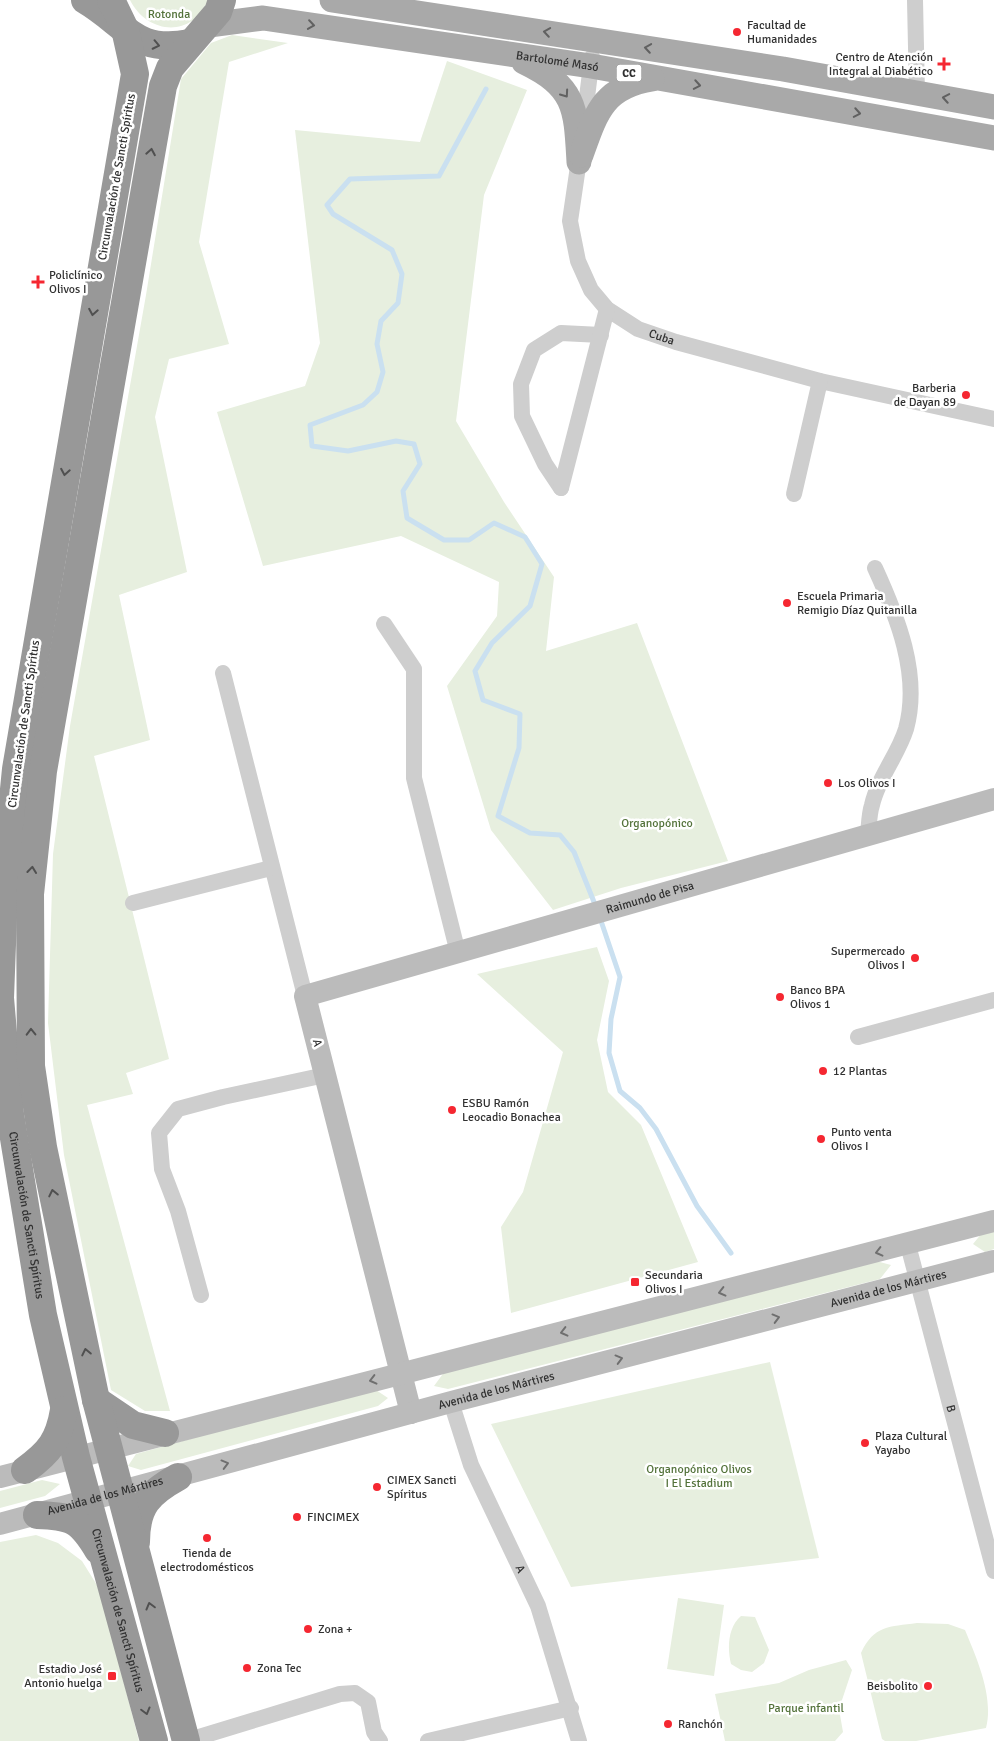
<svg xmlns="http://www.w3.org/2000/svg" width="994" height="1741" font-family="Signika,sans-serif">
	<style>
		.green { fill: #e7efdf }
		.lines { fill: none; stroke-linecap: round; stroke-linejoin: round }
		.stream { stroke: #cae0f0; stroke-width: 5 }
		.street { stroke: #cecece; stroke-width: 16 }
		.secondary { stroke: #bbb; stroke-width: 22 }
		.primary { stroke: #a9a9a9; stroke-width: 25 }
		.highway { stroke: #989898; stroke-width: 28 }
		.oneway { stroke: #616161 }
		.oneway2 { stroke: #505050 }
		.oneway3 { stroke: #6f6f6f }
		.poi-dot { fill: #f52731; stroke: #fff; stroke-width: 2 }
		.labels { text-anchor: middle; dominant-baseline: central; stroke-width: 5; stroke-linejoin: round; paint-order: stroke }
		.shield { fill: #fff; stroke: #6f6f6f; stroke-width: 1 }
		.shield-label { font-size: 11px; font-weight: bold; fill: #313131 }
		.park-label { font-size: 12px; fill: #53723a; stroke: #fff }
		.poi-label { font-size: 12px; fill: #313131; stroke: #fff; text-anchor: start }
		.street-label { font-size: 12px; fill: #313131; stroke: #fff }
	</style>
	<rect width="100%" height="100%" fill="#fff"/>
	<path class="green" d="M130,0H208C192,39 147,34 130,0Z
		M232,35L288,43L229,62L199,242L229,344L169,359L155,417L187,572L119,595L150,740L94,756L169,1059L126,1073L133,1094L87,1105L170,1411H145L111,1390L64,1155L48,1023L53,854L70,726L146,295L181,79L211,43Z
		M447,61L527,90L484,195L456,421L504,502L554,577L546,651L637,623L728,861L621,888L553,910L491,830L447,686L497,616L499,582L401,536L263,566L217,412L305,386L320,343L295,130L420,142Z
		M597,947L609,981L597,1040L608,1092L641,1125L698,1262L511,1313L501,1227L523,1192L563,1052L477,974Z
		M994,1230V1249L985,1252L973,1244L982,1233Z
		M876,1261L891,1265L880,1279L448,1389L434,1386L445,1371Z
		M770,1362L819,1558L571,1587L491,1424Z
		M373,1388L388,1398L378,1406L141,1470L128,1466L136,1454Z
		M42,1480L60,1484L45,1496L0,1508V1491Z
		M36,1535L58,1543L82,1561L100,1590L139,1741H0V1542Z
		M678,1598L724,1605L714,1676L667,1669Z
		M741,1616L755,1617L769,1650L764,1663L752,1672L741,1670L731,1664C727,1648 728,1627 741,1616Z
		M917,1623L948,1624L965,1630C977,1659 994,1697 986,1728L916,1741H885L882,1739L861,1653C874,1625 889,1627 917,1623Z
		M846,1660L852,1670L839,1709L843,1732L835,1741H725L715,1694L779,1683L809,1670Z"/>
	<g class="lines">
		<path class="stream" d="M486,89L439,176L350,179L327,205L333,214L392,250L402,274L398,303L381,321L377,344L383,372L377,392L363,405L310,425L312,446L348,451L396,441L414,444L420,464L403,491L407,518L444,540H469L494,523L525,537L542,564L530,606L492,643L475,671L483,700L520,714L519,748L498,816L530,833L560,835L574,852L596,907
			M600,918L620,977L611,1019L609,1053L620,1091L640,1108L656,1129L697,1206L731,1253"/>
		<g class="street">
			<path d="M915,0L917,94"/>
			<path d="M583,129L592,57"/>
			<path id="s1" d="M580,153L570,221L578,261L591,290L607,309L638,329L676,342L820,381L994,419"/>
			<path d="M561,488L545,464L522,416L521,384L534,350L561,333L601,335"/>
			<path d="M561,488L607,309"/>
			<path d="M794,494L820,381"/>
			<path d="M384,624L414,669V778L458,953"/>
			<path d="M223,673L305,996"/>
			<path d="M868,835C869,825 869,814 872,805C878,778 898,755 906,729C921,675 897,616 875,568"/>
			<path d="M133,903L271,868"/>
			<path d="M858,1037L994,1000"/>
			<path id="s2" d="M908,1245L994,1571"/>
			<path d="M201,1295L178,1211L162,1169L159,1133L178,1109L223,1097L325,1075"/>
			<path id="s3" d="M451,1402L471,1465L538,1606L579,1741"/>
			<path d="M186,1741L340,1694L355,1693L368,1702L374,1732L380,1741"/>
			<path d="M428,1741L571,1708"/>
		</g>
		<g class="secondary">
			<path id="s4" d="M411,1413L305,996L994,799"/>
			<path d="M0,1477L994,1221"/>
			<path id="s5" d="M0,1524L451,1402L994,1261"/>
		</g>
		<g class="primary">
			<path d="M332,0L783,69L994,107"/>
			<path id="s6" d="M209,25L263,18L591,66L994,138"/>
			<path d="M524,62C576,87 576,108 579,162"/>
			<path d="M581,155C596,113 603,87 652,79"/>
		</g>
		<g class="highway">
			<path d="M85,0C127,25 135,54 190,43"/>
			<path id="s7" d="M111,0L125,29L135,74L16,769L4,891L0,998L10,1114L43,1315L76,1457L154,1741"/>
			<path d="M96,1400L133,1425L165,1433"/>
			<path d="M25,1470C50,1452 59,1440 64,1410"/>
			<path d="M37,1515C72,1516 80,1520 98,1550"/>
			<path d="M136,1542C136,1506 149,1493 178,1477"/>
			<path d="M186,1741L96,1400L43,1147L31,1066L30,894L43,771L163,86L170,68L218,12L222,0"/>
		</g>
	</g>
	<defs><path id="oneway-chevron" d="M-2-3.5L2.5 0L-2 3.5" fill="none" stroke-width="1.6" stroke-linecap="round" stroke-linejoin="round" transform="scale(1.25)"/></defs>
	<g class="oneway">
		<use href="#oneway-chevron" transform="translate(311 25) rotate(8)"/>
		<use href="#oneway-chevron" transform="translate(547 32) rotate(-171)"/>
		<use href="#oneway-chevron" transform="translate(648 48) rotate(-171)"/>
		<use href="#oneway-chevron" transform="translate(697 85) rotate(10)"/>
		<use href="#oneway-chevron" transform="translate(565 94) rotate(55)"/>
		<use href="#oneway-chevron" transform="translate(946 98) rotate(-170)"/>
		<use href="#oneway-chevron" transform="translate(857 113) rotate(10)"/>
	</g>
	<g class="oneway2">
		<use href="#oneway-chevron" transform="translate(156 45) rotate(12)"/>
		<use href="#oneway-chevron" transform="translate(151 152) rotate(-80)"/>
		<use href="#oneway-chevron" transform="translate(93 312) rotate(100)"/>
		<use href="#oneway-chevron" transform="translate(65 472) rotate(100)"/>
		<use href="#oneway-chevron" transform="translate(32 870) rotate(-84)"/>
		<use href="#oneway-chevron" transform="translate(31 1032) rotate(-91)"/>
		<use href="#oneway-chevron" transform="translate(53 1193) rotate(-102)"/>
		<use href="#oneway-chevron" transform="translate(86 1352) rotate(-102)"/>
		<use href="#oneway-chevron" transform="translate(150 1606) rotate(-105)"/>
		<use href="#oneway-chevron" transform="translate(146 1711) rotate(75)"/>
	</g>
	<g class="oneway3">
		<use href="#oneway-chevron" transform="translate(879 1252) rotate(166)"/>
		<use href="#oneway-chevron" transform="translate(722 1292) rotate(166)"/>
		<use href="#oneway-chevron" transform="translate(776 1318) rotate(-15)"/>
		<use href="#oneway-chevron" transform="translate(564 1332) rotate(166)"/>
		<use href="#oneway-chevron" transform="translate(619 1359) rotate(-15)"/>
		<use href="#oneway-chevron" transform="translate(373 1380) rotate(166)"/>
		<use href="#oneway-chevron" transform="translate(225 1464) rotate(-15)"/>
	</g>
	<g class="poi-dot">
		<circle cx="737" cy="32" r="5"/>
		<path d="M941.5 56.5h5v5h5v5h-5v5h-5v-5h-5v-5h5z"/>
		<path d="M35.5 274.5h5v5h5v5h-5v5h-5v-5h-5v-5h5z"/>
		<circle cx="966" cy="395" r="5"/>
		<circle cx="787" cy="603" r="5"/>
		<circle cx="828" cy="783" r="5"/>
		<circle cx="915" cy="958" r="5"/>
		<circle cx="780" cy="997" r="5"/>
		<circle cx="823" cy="1071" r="5"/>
		<circle cx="452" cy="1110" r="5"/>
		<circle cx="821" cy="1139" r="5"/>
		<rect x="630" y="1277" width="10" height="10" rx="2.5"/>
		<circle cx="865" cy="1443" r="5"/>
		<circle cx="377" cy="1487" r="5"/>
		<circle cx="297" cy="1517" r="5"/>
		<circle cx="207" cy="1538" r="5"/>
		<circle cx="308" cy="1629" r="5"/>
		<circle cx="247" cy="1668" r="5"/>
		<rect x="107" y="1671" width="10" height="10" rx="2.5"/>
		<circle cx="928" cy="1686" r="5"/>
		<circle cx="668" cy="1724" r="5"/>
	</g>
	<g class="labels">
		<rect class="shield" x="616.5" y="64.5" width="25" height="17" rx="4"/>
		<g class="shield-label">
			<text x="629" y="73">CC</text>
		</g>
		<g class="park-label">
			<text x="169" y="14">Rotonda</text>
			<text x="657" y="823">Organopónico</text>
			<text x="699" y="1469">Organopónico Olivos<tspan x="699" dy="14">I El Estadium</tspan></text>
			<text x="806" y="1708">Parque infantil</text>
		</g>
		<g class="poi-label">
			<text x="747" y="25">Facultad de<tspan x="747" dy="14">Humanidades</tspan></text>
			<text x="933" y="57" text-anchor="end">Centro de Atención<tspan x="933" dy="14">Integral al Diabético</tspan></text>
			<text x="49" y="275">Policlínico<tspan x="49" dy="14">Olivos I</tspan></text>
			<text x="956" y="388" text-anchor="end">Barberia<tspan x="956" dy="14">de Dayan 89</tspan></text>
			<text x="797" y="596">Escuela Primaria<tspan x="797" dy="14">Remigio Díaz Quitanilla</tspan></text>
			<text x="838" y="783">Los Olivos I</text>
			<text x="905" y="951" text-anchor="end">Supermercado<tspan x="905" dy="14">Olivos I</tspan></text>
			<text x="790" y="990">Banco BPA<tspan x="790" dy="14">Olivos 1</tspan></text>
			<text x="833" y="1071">12 Plantas</text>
			<text x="462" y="1103">ESBU Ramón<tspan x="462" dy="14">Leocadio Bonachea</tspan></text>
			<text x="831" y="1132">Punto venta<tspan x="831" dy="14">Olivos I</tspan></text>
			<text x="645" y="1275">Secundaria<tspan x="645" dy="14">Olivos I</tspan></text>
			<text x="875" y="1436">Plaza Cultural<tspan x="875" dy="14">Yayabo</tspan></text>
			<text x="387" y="1480">CIMEX Sancti<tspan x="387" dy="14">Spíritus</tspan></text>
			<text x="307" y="1517">FINCIMEX</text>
			<text x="207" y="1553" text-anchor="middle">Tienda de<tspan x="207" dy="14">electrodomésticos</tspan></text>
			<text x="318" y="1629">Zona +</text>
			<text x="257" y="1668">Zona Tec</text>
			<text x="102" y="1669" text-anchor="end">Estadio José<tspan x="102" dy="14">Antonio huelga</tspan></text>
			<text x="918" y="1686" text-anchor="end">Beisbolito</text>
			<text x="678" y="1724">Ranchón</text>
		</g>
		<g class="street-label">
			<text stroke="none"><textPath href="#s6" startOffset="352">Bartolomé Masó</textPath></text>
			<text transform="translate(117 177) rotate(-80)">Circunvalación de Sancti Spíritus</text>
			<text stroke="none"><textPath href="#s1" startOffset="228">Cuba</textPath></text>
			<text transform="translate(24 724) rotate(-82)">Circunvalación de Sancti Spíritus</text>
			<text stroke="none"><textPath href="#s4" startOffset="789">Raimundo de Pisa</textPath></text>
			<text transform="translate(317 1043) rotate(76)">A</text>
			<text stroke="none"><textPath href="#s7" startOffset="1232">Circunvalación de Sancti Spíritus</textPath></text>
			<text stroke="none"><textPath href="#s5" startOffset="919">Avenida de los Mártires</textPath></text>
			<text stroke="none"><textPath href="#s5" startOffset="514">Avenida de los Mártires</textPath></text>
			<text stroke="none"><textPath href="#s2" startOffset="169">B</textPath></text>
			<text stroke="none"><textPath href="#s5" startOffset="109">Avenida de los Mártires</textPath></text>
			<text stroke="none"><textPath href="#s3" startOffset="181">A</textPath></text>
			<text stroke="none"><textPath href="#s7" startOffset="1638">Circunvalación de Sancti Spíritus</textPath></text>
		</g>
	</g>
</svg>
